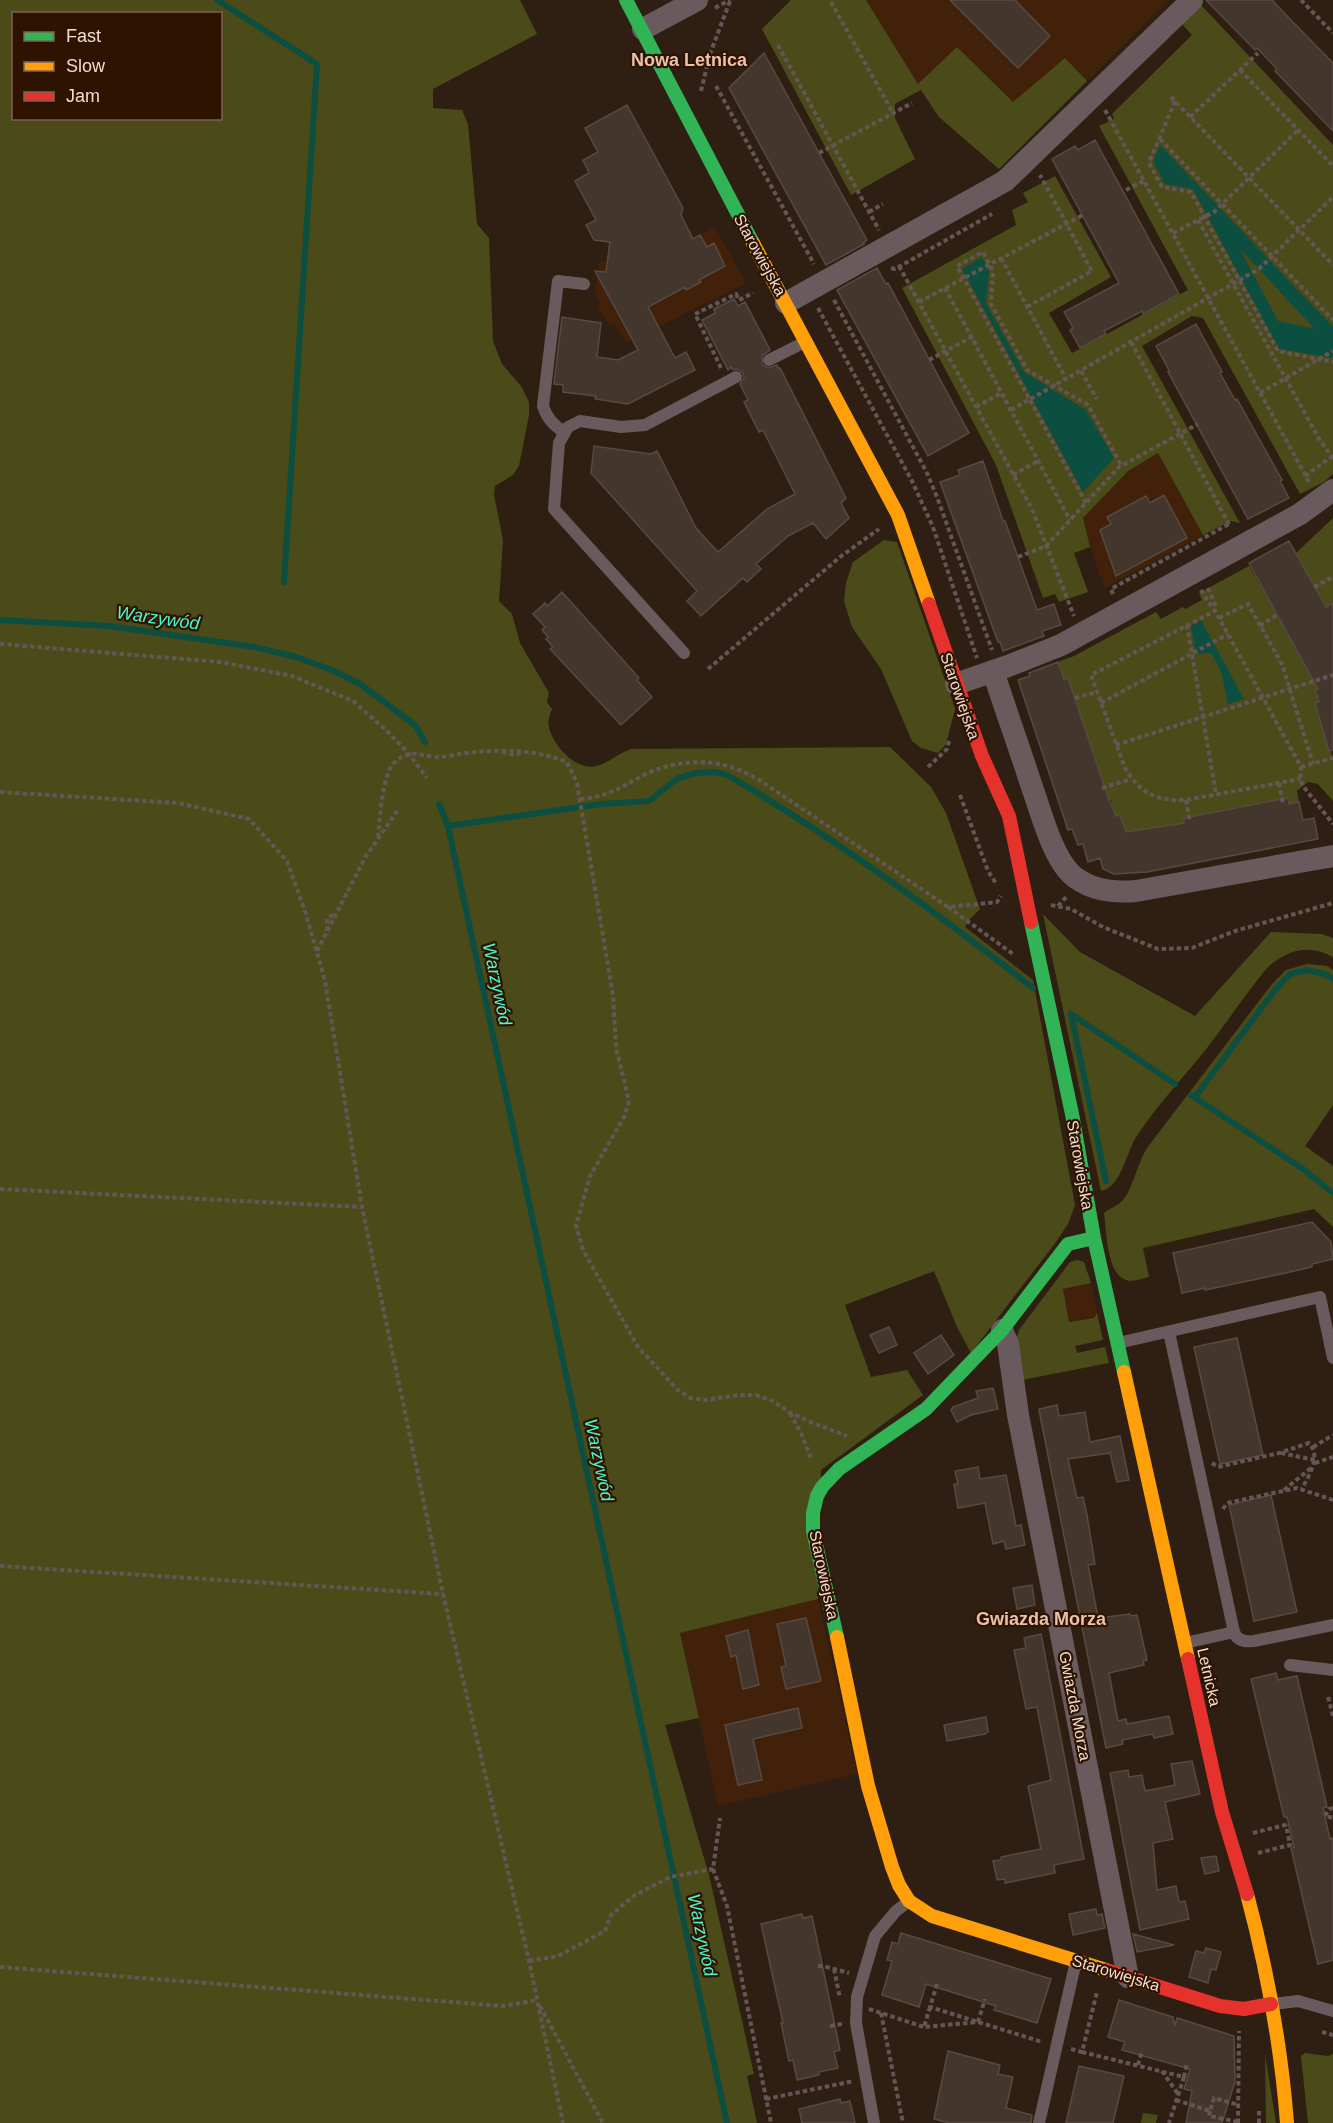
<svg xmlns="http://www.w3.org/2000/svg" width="1333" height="2123" font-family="Arial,sans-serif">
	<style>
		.built { fill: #412109 }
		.green { fill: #4a4b18; fill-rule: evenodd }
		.water { fill: #0c4e3f; fill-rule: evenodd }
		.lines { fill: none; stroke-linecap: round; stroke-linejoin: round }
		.stream { stroke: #0c4e3f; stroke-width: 6 }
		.building { fill: #43362d; stroke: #584a41; stroke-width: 1.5 }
		.path { stroke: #635654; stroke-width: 4; stroke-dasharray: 4.5 3; stroke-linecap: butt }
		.lane { stroke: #685a5d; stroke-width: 12 }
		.street { stroke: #685a5d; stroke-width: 22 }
		.fast { stroke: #30b455; stroke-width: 14 }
		.slow { stroke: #ff9f0a; stroke-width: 14 }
		.jam { stroke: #e5322d; stroke-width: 14 }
		.labels { text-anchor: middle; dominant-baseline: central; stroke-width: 4.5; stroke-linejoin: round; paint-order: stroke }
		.street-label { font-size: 16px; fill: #f0dcd0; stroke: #2f1301 }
		.neighbourhood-label { font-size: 18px; font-weight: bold; fill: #e9c2ab; stroke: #2f1301 }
		.water-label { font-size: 18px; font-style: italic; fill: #48f7cd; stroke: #2f1301 }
	</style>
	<rect width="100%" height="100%" fill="#2f1f13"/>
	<path class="built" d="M866,0H1169L999,169L939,117Z
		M715,227L746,283L626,343L613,323L610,326L597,306L601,303L595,294L599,261L641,266Z
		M1158,453L1203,535L1105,588L1090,547L1082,518L1128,471Z
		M1091,1283L1097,1313L1094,1318L1069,1322L1063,1289Z
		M818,1599L857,1774L718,1806L680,1633Z"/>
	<path class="green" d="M0,0H520L537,34L433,89V108L462,110L468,124L477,224L489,238L493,341L502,364L521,386L529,402V415L519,466L513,475L495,486L494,495L503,540L499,601L512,614L520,643L549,693L547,702L552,709C550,714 547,722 549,727C553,746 576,771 597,766C608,763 619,753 631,749L890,747L931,787L946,813L980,909L970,919L965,927L1033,980L1075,1205L1068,1224L1056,1242L971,1353L957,1327L934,1271L845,1305L871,1377L907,1370L923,1395L821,1470L818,1599L680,1633L699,1718L665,1725L709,1875L754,2074L747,2076L757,2123H0ZM14,14H220V118H14Z
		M791,0H866L918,84L957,47L1013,102L1065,58L1087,81L999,169L939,117L921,90L895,104V118L915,159L851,195L762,29Z
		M1201,5L1333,145V474L1324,482L1300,494L1203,318L1192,316L1142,346L1240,523L1231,521L1203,535L1158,453L1128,471L1083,518L1090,547L1074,553L1088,592L1059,602L1055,594L1043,598L996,465L902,288L1016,225L1012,210L1028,202L1023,193L1055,176L1111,277L1049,313L1072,353L1188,290L1099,126L1114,119L1112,114L1192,35L1182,24Z
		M1333,518V611L1330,605L1326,607L1296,553Z
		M884,540L897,542L955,709L946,744L938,753L921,748L912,741L881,669L852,627L844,601L846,583L853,562Z
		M1249,566L1271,603H1272L1310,674L1333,689L1315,690L1319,702L1315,704L1320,720H1324L1327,744L1333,757V801L1318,784L1308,782L1297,791L1299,802L1289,804L1288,798L1287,803L1278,800L1259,803L1260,808L1251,805L1222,810L1223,815L1216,812L1184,818V823L1126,832L1120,815L1114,816L1111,800L1106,801L1098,776L1101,775L1068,678L1064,679L1058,662L1074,656L1156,612L1161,619L1183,607L1185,609L1202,600L1199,593Z
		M1043,914L1080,952L1195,1016L1271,932L1322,934L1333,938V957C1310,944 1288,949 1268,967C1246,993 1228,1021 1207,1048C1183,1078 1156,1106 1135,1139C1126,1154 1121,1187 1101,1191Z
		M1307,964L1327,966L1333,970V1105L1305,1146L1333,1166V1227L1314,1209L1143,1248L1149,1277C1143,1278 1136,1281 1130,1281C1106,1278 1107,1232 1104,1213C1110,1208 1118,1206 1123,1200C1132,1190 1138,1162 1147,1148L1272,984L1286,970Z
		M1077,1260L1084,1262L1091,1283L1063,1289L1069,1322L1094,1318L1097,1313L1103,1340L1075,1346L1077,1353L1105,1347L1109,1363L1022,1380L1016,1341L1019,1330L1070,1262Z
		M1305,2053L1328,2056L1333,2054V2123H1308L1301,2056Z
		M1265,2054L1276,2123H1266Z
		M1143,2113L1158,2115L1156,2123H1141Z"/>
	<path class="water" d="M1160,145L1333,327V358L1279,349L1193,189L1165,184L1153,161ZM1241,251H1242L1315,329L1278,321Z
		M982,257L989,272L986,303L1024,372L1086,410L1114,458L1083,492L962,269Z
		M1201,620L1244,699L1228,704L1221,671L1211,653L1196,654L1191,626Z"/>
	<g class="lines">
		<path class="stream" d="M217,0L317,64L284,582
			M0,620L109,626L254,647L296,657L332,670L360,684L415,725L425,742
			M439,804L448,826L727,2123
			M448,826L601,804L649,801L678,778L697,773L714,772L727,775C834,837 935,911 1033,988
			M1071,1014L1106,1181
			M1071,1014L1175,1084
			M1191,1095L1303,1169L1333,1193
			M1195,1097L1275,990L1290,974L1306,970L1325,974L1333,979"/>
	</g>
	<path class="building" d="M950,0H1015L1050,36L1018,68Z
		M1206,0H1272L1290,19L1333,63V131L1275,71L1277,69L1257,48L1255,50Z
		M764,53L867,240L864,242V244L826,265L729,88Z
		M627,105L683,208L681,215L693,239L700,235L707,247L714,243L725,266L699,280L701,282L686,290L685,287L648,307L675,358L686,352L695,370L628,404L595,399L596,396L563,392V385L554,384L562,317L601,323L597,357L618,360L638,350L595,271L606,272L610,242L594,240L586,225L596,220L575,181L589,173L583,160L598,152L585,128Z
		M1095,140L1179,294L1143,314L1142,311L1104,331L1106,334L1080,348L1070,330L1073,328L1064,312L1119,283L1052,159L1075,146L1078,150Z
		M877,268L886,284L888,283L969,433L928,456L837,290Z
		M734,299L738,306L745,302L770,350L762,356V364L768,368L777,365L778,368H780L846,498L841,503L849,518L826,539L813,523L788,536L756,564L761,569L747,582L743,578L701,616L687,601L697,591L591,473L594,446L651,454L657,451L696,528L718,552L767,509L795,494L763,430L759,432L744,402L748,400L740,384L744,378L743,373L737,369L733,370L731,367L728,370L702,320L715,313L714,309Z
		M1196,324L1222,372L1220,373L1235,400L1237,399L1282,480L1280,481L1289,498L1248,519L1168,372H1170L1156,346Z
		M983,461L1003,521H1005L1037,610L1054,604L1061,625L1042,631L1044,636L1003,651L1000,642H998L940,482L960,475L958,470Z
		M1164,495L1187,538L1116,576L1100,530L1111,524L1107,517L1146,496L1150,503Z
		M1289,541L1326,607L1333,603V750L1329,751L1315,703L1319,702L1315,690L1318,689L1249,563Z
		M562,592L639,678L637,680L652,697L621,725L550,649L553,647L546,639L548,637L542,630L545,627L533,614L545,603L547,606Z
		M1058,662L1064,679L1068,678L1109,800L1116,816L1120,815L1126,832L1184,823V818L1288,798L1289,804L1299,802L1303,820L1314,818L1318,839L1147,872L1114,874L1103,869L1100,858L1088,862L1083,844L1078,845L1072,829L1068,830L1018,680L1030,676L1029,673Z
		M1312,1222L1331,1242L1333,1259L1312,1264V1267L1281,1274L1205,1290V1288L1182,1293L1173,1253Z
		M889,1327L897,1345L879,1353L870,1335Z
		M941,1335L954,1355L928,1374L914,1353Z
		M1237,1338L1263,1455L1220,1464L1194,1347Z
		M993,1388L998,1409L971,1415L957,1422L951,1410L953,1407L978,1398L976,1391Z
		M1057,1405L1059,1416L1085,1412L1090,1442L1120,1436L1129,1480L1117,1482L1110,1453L1068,1459L1077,1498L1083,1497L1087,1515L1095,1564L1088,1565L1098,1618L1130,1614L1131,1616L1137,1615L1147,1660L1143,1661L1144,1665L1109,1673L1118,1721L1126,1719L1127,1724L1169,1716L1173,1734L1154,1738L1153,1734L1122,1740L1123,1744L1106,1748L1040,1415L1039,1409Z
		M978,1467L980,1479L1006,1475L1016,1526L1021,1525L1025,1545L1006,1549L1004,1541L993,1544L985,1503L958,1508L954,1484H958L955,1471Z
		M1271,1495L1297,1612L1254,1621L1229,1505Z
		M1032,1585L1035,1605L1017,1609L1013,1588Z
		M806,1618L821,1681L786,1689L781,1667L786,1666L777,1624Z
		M748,1630L759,1685L743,1689L736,1655L731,1657L726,1636Z
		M1041,1634L1084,1859L1054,1865L1055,1873L1005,1883V1879L997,1880L993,1861L1001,1860V1857L1041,1849L1028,1786L1051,1780L1037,1707L1026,1709L1014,1650L1026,1648L1024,1638Z
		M1276,1673L1278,1680L1297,1676L1327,1807L1323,1808L1330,1839L1333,1838V1960L1318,1964L1291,1848L1294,1847L1287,1817H1284L1251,1679Z
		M798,1708L802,1728L753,1739L762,1780L738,1785L725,1725Z
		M986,1717L988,1732L985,1734L947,1741L944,1725Z
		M1192,1761L1200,1794L1165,1802L1173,1839L1153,1843L1157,1890L1176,1886L1179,1902L1185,1901L1189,1919L1140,1930L1110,1773L1128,1770L1129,1777L1142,1775L1145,1791L1175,1785L1171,1764Z
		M1216,1856L1219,1871L1205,1874L1201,1858Z
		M1096,1909L1097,1915L1102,1914L1105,1928L1073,1935L1069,1914Z
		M802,1914L803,1918L812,1916L840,2050L834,2052L838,2068L819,2072V2075L797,2080L793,2060L789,2061L781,2023H783L761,1924Z
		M901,1933L1051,1979L1037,2023L994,2010L996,2006L926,1984L919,2007L882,1995L892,1961L887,1960L892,1942L898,1944Z
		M1133,1934L1174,1945L1137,1952Z
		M1206,1948L1221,1952L1216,1970L1211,1969L1208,1983L1189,1977L1196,1951L1204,1953Z
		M1119,2000L1173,2017L1175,2026L1177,2018L1234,2036L1235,2082L1222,2123H1186L1192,2091L1184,2089L1190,2069L1122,2050L1125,2042L1108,2037Z
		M948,2051L1000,2065L998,2074L1013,2077L1006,2108L1032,2115L1031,2123H950L934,2119Z
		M1079,2066L1124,2076L1113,2123H1066Z
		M840,2099L841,2103L850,2101L855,2123H802L799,2109Z"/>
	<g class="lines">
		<path class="path" d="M1301,0L1333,33
			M831,2L893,113
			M715,8L730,0
			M778,45L879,230
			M1240,70L1333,166
			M716,86L814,264
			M701,91L710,54L730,1
			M1171,97L1333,265
			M1175,101L1149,163L1162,187L1191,192L1278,351L1333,362
			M1105,110L1309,482
			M1190,117L1258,53
			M1160,139L1333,320
			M819,153L912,103
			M1126,190L1144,181
			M869,212L883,204
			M1198,220L1318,437L1333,459
			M1173,233L1214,212L1298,130
			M1001,258L1066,379
			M899,266L1032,509L1074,616
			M891,268L895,269L992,214
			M945,288L1070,520
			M834,300L927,473L937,497L992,650
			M919,302L1083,215
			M1027,307L1092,271L1040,175
			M818,308L912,481L933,527L977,658
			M1131,342L1230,526
			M929,360L972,337
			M721,368L695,314L736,294L739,300L753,293
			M1081,371L1097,399
			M1260,393L1333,351
			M976,407L1001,393
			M1011,410L1259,269L1333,197
			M1013,475L1038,461
			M1305,476L1331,457
			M1086,503L957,266L983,252L993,272L991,304L1027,370L1088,405L1121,465
			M1018,557L1046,546L1119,467L1198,424
			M1314,587L1333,577
			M1208,588L1216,606L1215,611L1091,675L1125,768C1141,794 1156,801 1186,800L1300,779
			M1201,590L1219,618L1301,767L1300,779L1303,786L1333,824
			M1113,594L1111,589L1229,524
			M1219,618L1248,604L1282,664L1313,764
			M1187,625L1216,794
			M1260,626L1278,614
			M0,644L220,662L292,676L353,701L388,732L409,754L427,778
			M708,669L840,557L879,529
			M1075,698L1097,692
			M1101,703L1228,634
			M1116,745L1333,675
			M502,752L515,755L524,752
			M928,767L947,749L949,741
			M1301,767L1333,758
			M1279,783L1283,804
			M1102,788L1131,779
			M0,792L178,803L249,819L287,861L306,914L325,981L362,1207L443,1594L529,1961L563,2123
			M960,795L988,871L997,885
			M580,799C605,797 619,789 640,777C667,762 702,758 731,767C741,770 752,776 761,781L948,907L997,902L1001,896
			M1186,800L1190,822
			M378,837C380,820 382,772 395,762C410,749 418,755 434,757C444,758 456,754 466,753C501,749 534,749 567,762L577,783L613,995L616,1048L629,1101L624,1117L590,1176L576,1225L583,1250L638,1347L678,1390L690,1398L705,1400L739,1395H756L773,1401L789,1412L813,1423L847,1436
			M1051,905L1071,909L1103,927L1158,949L1192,948L1235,931L1333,903
			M1058,906L1068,895
			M948,907L1013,954
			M327,931V919L335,913
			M317,951L366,856L398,810
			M0,1189L362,1207
			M790,1413L801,1433L812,1461
			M1313,1447L1333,1435
			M1281,1453L1315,1460
			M1212,1463L1218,1467L1279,1453L1309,1443C1322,1457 1308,1476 1302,1489
			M1315,1463L1333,1457
			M1284,1490L1311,1468
			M1223,1509L1227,1503L1297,1488L1333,1500
			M0,1566L443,1594
			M1328,1697L1333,1716
			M1333,1808L1329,1809L1325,1816L1333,1818
			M1253,1833L1289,1824
			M1258,1853L1290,1845L1286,1825
			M713,1869L727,1906L771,2123
			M529,1961L558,1956L605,1931L611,1915L635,1895L670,1877L713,1869L720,1818
			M818,1966H823L849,1973
			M0,1967L503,2006L537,2000
			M834,1969L840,1998
			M937,1984L930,2007L1042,2042
			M540,2006L603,2123
			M930,2007L924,2027L978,2022L985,1999
			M869,2009L924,2027
			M881,2013L903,2123
			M830,2026L842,2024
			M1322,2032L1333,2035
			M1071,2049L1082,2052L1097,1992
			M1082,2052L1184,2077L1169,2123
			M1138,2065L1142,2051
			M1162,2071L1178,2094
			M1184,2077L1187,2063
			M766,2099L854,2081
			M1176,2100L1210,2111L1214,2098L1239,2105
			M1210,2111L1209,2116L1238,2122
			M1238,2123L1239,2031
			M1259,2123V2109"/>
		<path class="lane" d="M769,360L805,342
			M564,432C553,425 547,418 543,406L558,281L584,284
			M684,653L554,509L559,443L568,427L580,421L621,427L645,425L736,377
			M1169,1332L1234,1632L1185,1643
			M1118,1343L1320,1297L1333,1358
			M1234,1632C1237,1641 1246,1642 1254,1641L1333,1625
			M1290,1665L1333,1670
			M1273,2004L1298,2001L1333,2011
			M874,2123L856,2023L857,1997L875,1936L896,1911L908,1902
			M1039,2123L1076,1961"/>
		<path class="street" d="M643,29L697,0
			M786,303L1005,181L1192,0
			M993,671C1006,711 1020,750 1033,790C1042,815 1052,855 1071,874C1089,890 1114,893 1136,891L1333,856
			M956,684L1008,666L1061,645L1300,514L1333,490
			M1002,1330L1008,1344L1018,1415L1128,1977"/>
		<path class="fast" d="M626,0L753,243
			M1031,922L1072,1114L1094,1238L1124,1372
			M837,1637L813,1531V1513L817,1496L822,1487L839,1469L926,1409L1002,1330L1068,1244L1094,1238"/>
		<path class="slow" d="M753,243L898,515L929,604
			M1124,1372L1188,1659
			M837,1637L868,1786L892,1867L899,1885L909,1901L932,1916L1106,1970
			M1247,1894C1267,1969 1281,2045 1287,2123"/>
		<path class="jam" d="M929,604L982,756L1009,816L1031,922
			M1188,1659L1222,1812L1247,1894
			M1106,1970L1220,2006L1244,2009L1271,2004"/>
	</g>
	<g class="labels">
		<g class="street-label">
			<text transform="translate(760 255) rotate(61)">Starowiejska</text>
			<text transform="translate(960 696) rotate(71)">Starowiejska</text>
			<text transform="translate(1080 1165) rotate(80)">Starowiejska</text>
			<text transform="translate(824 1575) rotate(78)">Starowiejska</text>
			<text transform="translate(1209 1677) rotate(77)">Letnicka</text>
			<text transform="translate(1075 1706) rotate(79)">Gwiazda Morza</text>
			<text transform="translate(1116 1973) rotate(17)">Starowiejska</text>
		</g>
		<g class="neighbourhood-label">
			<text x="689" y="60">Nowa Letnica</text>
			<text x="1041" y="1619">Gwiazda Morza</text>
		</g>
		<g class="water-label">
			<text transform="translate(158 618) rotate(8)">Warzywód</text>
			<text transform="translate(497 984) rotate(78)">Warzywód</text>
			<text transform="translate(599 1460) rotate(78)">Warzywód</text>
			<text transform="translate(702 1935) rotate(78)">Warzywód</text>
		</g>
	</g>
	<rect x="12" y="12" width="210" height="108" fill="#2f1301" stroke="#7c6354" stroke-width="1.5"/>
	<rect x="24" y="32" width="30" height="9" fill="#30b455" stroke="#7c6354" stroke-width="1.5"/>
	<text x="66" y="42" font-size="18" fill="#f0dcd0">Fast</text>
	<rect x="24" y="62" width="30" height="9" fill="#ff9f0a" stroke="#7c6354" stroke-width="1.5"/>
	<text x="66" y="72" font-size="18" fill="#f0dcd0">Slow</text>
	<rect x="24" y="92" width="30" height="9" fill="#e5322d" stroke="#7c6354" stroke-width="1.5"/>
	<text x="66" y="102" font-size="18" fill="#f0dcd0">Jam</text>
</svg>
